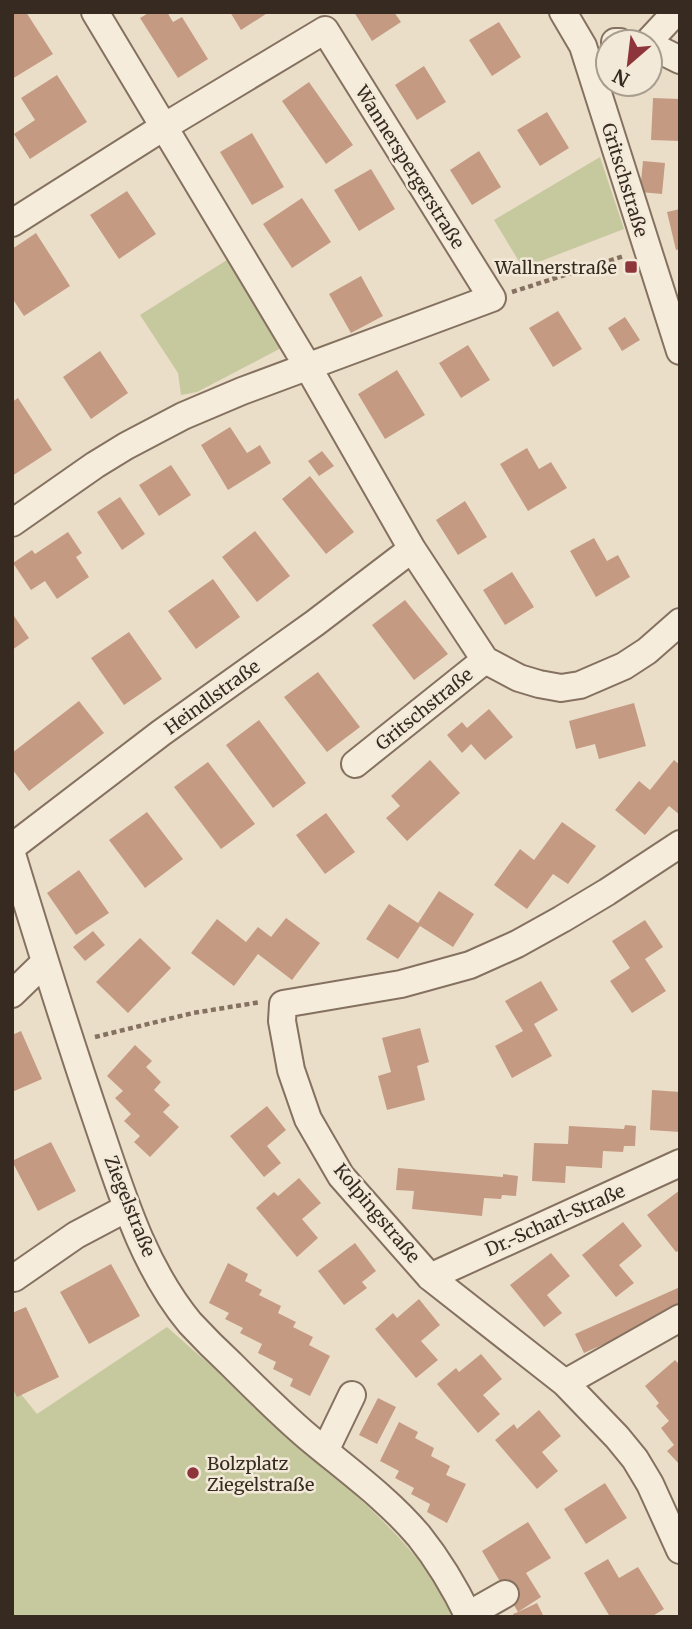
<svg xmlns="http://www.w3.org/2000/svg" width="692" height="1629" font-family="Merriweather,serif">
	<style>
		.green { fill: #c6c89e }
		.building { fill: #c59a83 }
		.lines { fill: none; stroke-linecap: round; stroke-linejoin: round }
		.minor-casing { stroke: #85715f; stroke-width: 30 }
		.path { stroke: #85715f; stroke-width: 4.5; stroke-dasharray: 5 3.5; stroke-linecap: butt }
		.minor { stroke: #f6ecdc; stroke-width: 26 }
		.poi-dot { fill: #8e353c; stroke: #f3e9d8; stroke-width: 2.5 }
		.labels { text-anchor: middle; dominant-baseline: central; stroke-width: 5; stroke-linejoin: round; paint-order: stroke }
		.street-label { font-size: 18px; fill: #372b21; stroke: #f3e9d8 }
		.poi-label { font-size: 18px; fill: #372b21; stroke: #f3e9d8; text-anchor: end }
	</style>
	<rect width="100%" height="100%" fill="#ebdec9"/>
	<path class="green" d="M600,157L624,229L523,268L494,220Z
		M230,258L283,347L197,392L181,395L178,373L140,315Z
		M167,1327C214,1368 260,1410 306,1451C359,1499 424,1550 454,1617H12V1383L37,1414Z"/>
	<path class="building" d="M12,12H26L53,54L12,79Z
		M150,12H167L173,22L182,17L208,59L178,78L140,18Z
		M230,12H269L241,30Z
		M354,12H394L401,22L372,41Z
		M499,22L521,57L492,76L469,40Z
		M424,66L446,102L417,120L395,85Z
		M57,75L87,122L30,159L14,134L35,120L21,98Z
		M309,82L353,145L326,164L282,101Z
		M653,98L680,99V141L651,140Z
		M547,112L569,148L540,166L517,130Z
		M252,133L284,187L252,205L220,152Z
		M479,151L501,187L472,205L450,170Z
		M643,161L665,163L662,194L640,192Z
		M371,169L395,209L359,231L334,190Z
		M127,191L156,234L119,259L90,215Z
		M302,198L331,242L292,268L263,224Z
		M680,209V249L676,250L667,212Z
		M36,233L70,286L24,316L12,298V249Z
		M361,276L383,316L351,333L329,294Z
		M558,311L582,349L553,367L529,328Z
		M625,317L640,340L622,351L608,328Z
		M468,345L490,380L461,398L439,363Z
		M100,351L128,393L91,419L63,377Z
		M397,370L425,415L385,439L358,394Z
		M18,398L52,450L12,476V402Z
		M230,427L247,453L260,445L271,463L228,490L201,445Z
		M527,448L539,469L551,462L567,488L528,511L500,464Z
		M322,451L334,466L319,476L308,461Z
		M171,465L191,495L159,516L139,485Z
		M310,476L354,532L326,554L282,499Z
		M120,497L145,534L122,550L97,512Z
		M465,501L487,537L458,555L436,520Z
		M255,531L290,576L257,602L222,557Z
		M68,532L82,553L76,557L89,577L57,599L45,581L31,590L13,563L32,550L35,554Z
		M594,538L607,561L618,555L630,577L596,597L570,551Z
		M512,572L534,607L505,625L483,590Z
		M213,579L240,617L196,649L168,611Z
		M405,600L448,654L414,680L372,625Z
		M12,613L29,638L12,650Z
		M129,632L162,679L124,705L91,658Z
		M318,672L360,727L327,752L284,697Z
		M79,701L104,733L29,791L12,769V753Z
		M634,703L646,746L599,759L595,744L576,749L569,721Z
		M489,709L513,737L485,760L471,744L462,753L447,735L462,722L467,728Z
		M259,720L306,783L273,808L226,745Z
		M430,760L460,793L407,841L386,818L400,806L391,796Z
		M674,760L680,765V815L669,806L645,835L615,810L639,781L650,790Z
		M208,762L255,824L221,849L174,787Z
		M147,812L183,859L145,888L109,840Z
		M326,813L355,852L325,874L296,835Z
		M562,822L596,846L568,884L553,874L527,909L494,885L520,849L534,860Z
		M79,870L109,913L76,935L47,893Z
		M439,891L474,914L453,947L420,926L398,959L366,939L389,904L418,923Z
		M286,918L320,943L292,980L258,954L234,986L191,953L217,919L246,942L258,927L271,937Z
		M645,920L663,947L645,959L666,991L632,1013L610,981L630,968L612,941Z
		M93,931L105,945L85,961L73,947Z
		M140,938L171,968L128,1013L96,982Z
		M541,981L558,1010L534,1024L552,1056L512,1078L495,1046L523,1031L505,1001Z
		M420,1028L429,1062L417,1066L425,1100L387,1110L378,1076L391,1072L382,1038Z
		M21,1031L42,1079L12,1092V1035Z
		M135,1045L152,1061L146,1067L161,1082L154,1090L170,1105L163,1112L179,1127L150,1157L134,1142L140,1136L124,1121L131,1114L115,1098L123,1091L107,1076Z
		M652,1090L680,1092V1132L650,1130Z
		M267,1106L286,1130L267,1146L281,1163L264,1177L230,1136Z
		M625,1125L636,1126L635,1146H624L623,1152L603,1151L602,1168L566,1166L565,1183L532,1181L534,1143L568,1144L569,1126L624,1129Z
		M51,1142L76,1191L38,1211L12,1161Z
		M398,1168L503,1177V1174L518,1176L516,1196L502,1195L501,1199L484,1198L482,1216L412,1209L414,1191L396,1190Z
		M299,1178L321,1203L302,1219L318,1238L297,1257L256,1208L274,1192L278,1196Z
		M680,1190V1250L676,1252L647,1215Z
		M623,1222L642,1246L619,1265L634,1283L616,1297L582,1255Z
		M355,1243L376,1271L362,1282L367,1288L344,1305L318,1271Z
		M551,1253L570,1276L547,1295L562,1313L544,1327L510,1285Z
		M228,1263L248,1274L245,1281L262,1290L259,1295L281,1306L278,1313L296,1322L293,1327L313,1337L309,1345L330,1356L310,1396L290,1386L293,1379L273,1369L276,1362L258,1353L262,1344L240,1333L243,1328L225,1319L229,1313L209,1303Z
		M111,1264L140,1316L89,1344L60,1292Z
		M680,1287V1310L584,1353L575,1334Z
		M419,1299L440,1325L421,1341L438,1360L416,1378L375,1329L393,1313L397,1318Z
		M26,1307L59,1377L17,1397L12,1387V1313Z
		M481,1354L502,1379L483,1395L500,1414L478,1433L437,1384L456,1368L459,1372Z
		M675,1360L680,1365V1465L667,1451L674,1445L661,1428L669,1421L656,1406L659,1403L645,1386Z
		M378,1398L396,1407L377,1444L359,1435Z
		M539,1410L561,1436L542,1452L558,1471L537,1489L495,1440L514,1424L517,1429Z
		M399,1422L418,1432L415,1438L434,1448L431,1456L450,1466L446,1475L466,1484L447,1523L427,1512L430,1504L411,1494L414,1488L395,1478L399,1471L380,1461Z
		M605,1483L627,1518L586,1544L564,1509Z
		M528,1522L551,1558L526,1573L541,1597L518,1612L537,1603L544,1617H514L513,1614L518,1612L482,1551Z
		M608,1559L619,1578L638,1567L664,1609L651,1617H610L584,1573Z"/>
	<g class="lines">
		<g class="minor-casing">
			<path id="minor" d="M95,12L308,367L412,549L485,660L519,678L539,684L561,688L580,685L624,666L647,651L680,622
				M563,12L583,46L680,351
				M615,42H620
				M648,42L676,12
				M650,45L680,60
				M12,223L162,128L325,30L492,298L242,391L183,416L126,446L95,465L12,523
				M355,764L485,660
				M680,844L607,892L562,919L517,944L470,965L401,984L283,1004L282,1021L291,1070L308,1119L341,1176L430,1277L565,1383L617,1437L635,1459L650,1484L680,1550
				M12,847L161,733L315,623L412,549
				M12,854C39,943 67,1033 97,1121C121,1191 142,1265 190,1323C203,1337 217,1351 231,1364C256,1389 281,1414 308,1437C346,1469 387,1498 419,1536C439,1561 455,1588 469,1617
				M12,994L45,962
				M430,1277L680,1163
				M14,1278L76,1235L127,1208
				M565,1383L680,1318
				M325,1451L352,1395
				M468,1615L505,1594"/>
		</g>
		<path class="path" d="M512,292L624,256
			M95,1037L193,1013L261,1002"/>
		<use href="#minor" class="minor"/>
	</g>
	<g class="poi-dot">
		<rect x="624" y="260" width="14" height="14" rx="3.5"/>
		<circle cx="193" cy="1473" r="7"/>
	</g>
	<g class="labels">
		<g class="street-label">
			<text transform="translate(410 167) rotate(58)">Wannerspergerstraße</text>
			<text transform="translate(625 180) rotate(73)">Gritschstraße</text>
			<text transform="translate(212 697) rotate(-36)">Heindlstraße</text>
			<text transform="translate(424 709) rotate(-39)">Gritschstraße</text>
			<text transform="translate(130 1206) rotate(68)">Ziegelstraße</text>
			<text transform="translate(377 1213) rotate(50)">Kolpingstraße</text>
			<text transform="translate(555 1220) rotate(-24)">Dr.-Scharl-Straße</text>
		</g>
		<g class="poi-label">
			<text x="617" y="267">Wallnerstraße</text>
			<text x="207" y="1463" text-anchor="start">Bolzplatz<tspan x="207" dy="21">Ziegelstraße</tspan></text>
		</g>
	</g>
	<rect width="692" height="1629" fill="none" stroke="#372b21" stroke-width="28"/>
	<g transform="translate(629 63) rotate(208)"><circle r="33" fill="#f3e9d8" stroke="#a89d8f" stroke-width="2"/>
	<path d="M0-5L12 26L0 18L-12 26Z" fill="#8e353c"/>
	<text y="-10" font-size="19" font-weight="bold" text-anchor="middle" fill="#372b21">N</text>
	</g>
</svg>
